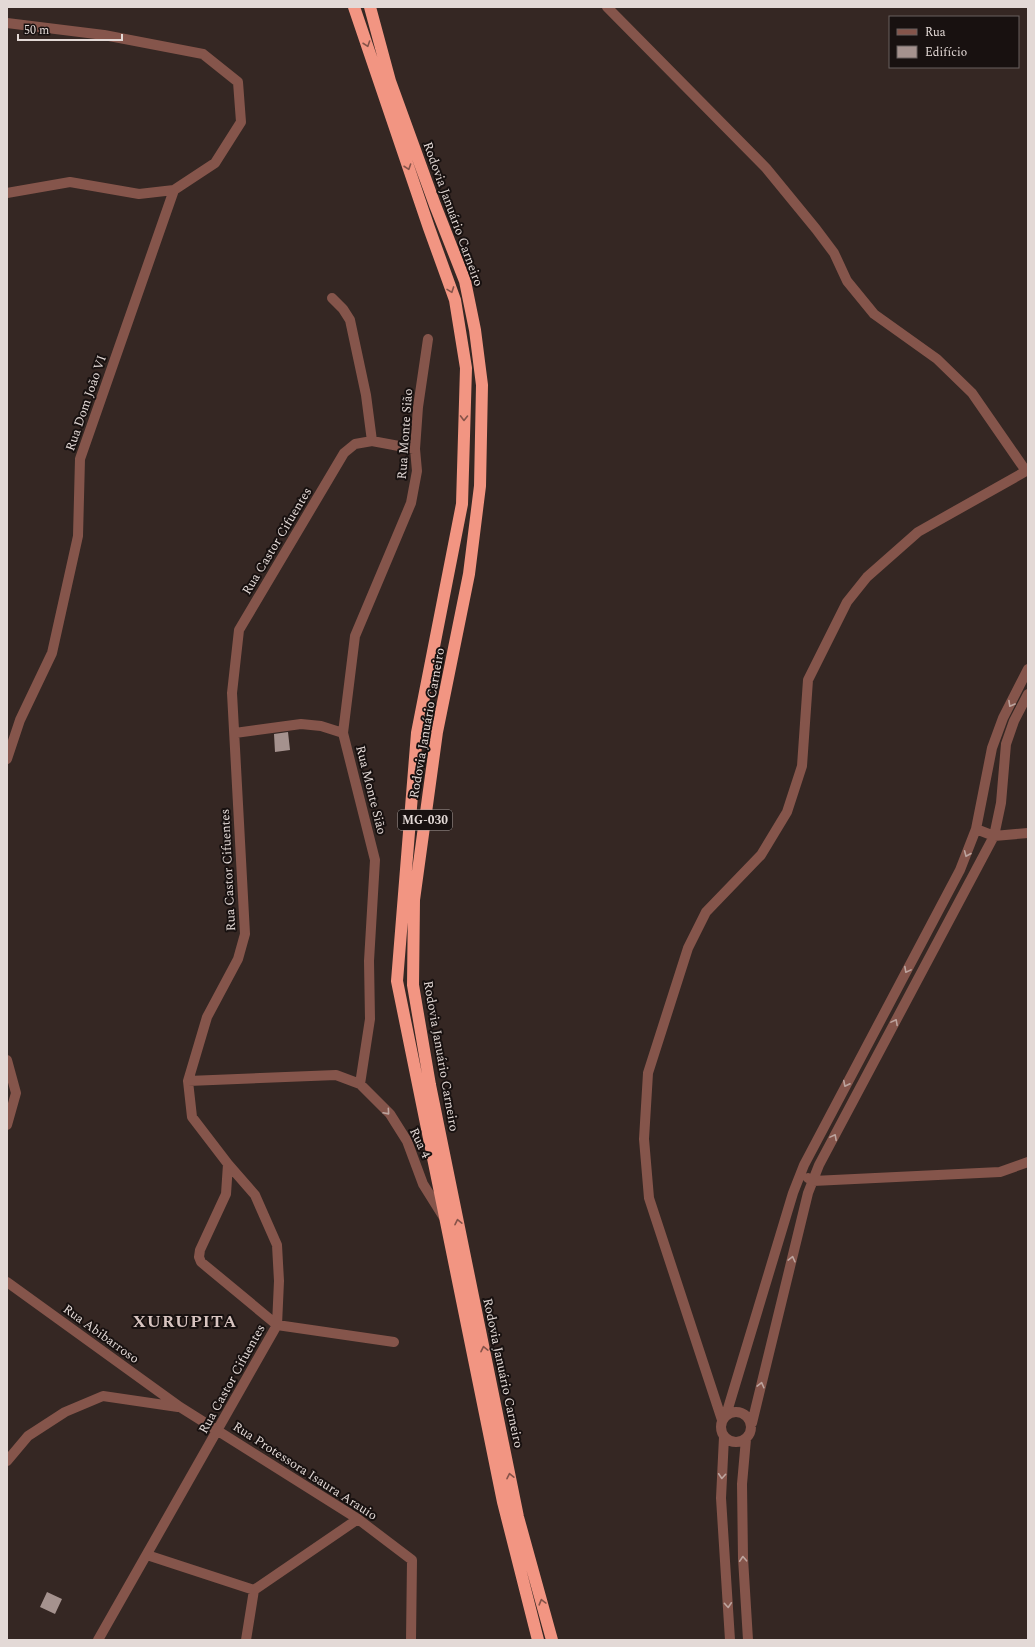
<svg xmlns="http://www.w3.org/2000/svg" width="1035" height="1647" font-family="Spectral,serif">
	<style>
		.building { fill: #a5928e }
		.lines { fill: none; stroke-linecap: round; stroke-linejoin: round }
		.street { stroke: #85554b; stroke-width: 10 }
		.highway { stroke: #f29582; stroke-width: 12 }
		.oneway { stroke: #855349 }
		.oneway2 { stroke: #bda49e }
		.labels { text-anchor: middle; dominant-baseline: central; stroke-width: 4; stroke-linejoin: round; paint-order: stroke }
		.shield { fill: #181110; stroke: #a69d9b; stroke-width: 1 }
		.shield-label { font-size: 12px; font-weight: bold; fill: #e3d9d6 }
		.street-label { font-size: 13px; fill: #e3d9d6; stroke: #181110 }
		.district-label { font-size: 17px; font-weight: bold; letter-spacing: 1px; fill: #d8c4c0; stroke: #181110 }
	</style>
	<rect width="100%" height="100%" fill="#352723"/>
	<path class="building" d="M288,732L290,750L275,752L274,734Z
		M47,1592L62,1599L55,1614L40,1607Z"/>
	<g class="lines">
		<path class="street" d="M607,7L766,168L816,229L834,253L847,281L874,314L937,359L972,393L1026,471
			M7,23L104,35L203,54L238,82L241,122L215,163L174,190L80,459L78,536L52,653L20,720L7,759
			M7,193L70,182L139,194L174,190
			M332,298L343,309L350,320L366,395L372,441
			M235,733L301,724L321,726L343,733
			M976,829L994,836L1028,833
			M7,1060L16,1093L7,1125
			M188,1081L336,1075L360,1084L390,1114L407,1141L423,1184L443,1216
			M360,1084L370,1019L369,961L375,860L343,733L355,636L411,503L417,471L415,449L418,407L428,339
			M228,1164L226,1194L200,1250L199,1257L201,1262L277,1325L394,1342
			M808,1178L813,1181L1000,1172L1028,1162
			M7,1282L180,1407L358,1519L412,1560L411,1640
			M721 1427a15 15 0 1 1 30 0a15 15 0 1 1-30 0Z
			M726,1415L793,1193L804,1165L960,870L976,829L992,748L1003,718L1028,669
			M722,1420L649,1198L644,1139L648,1073L688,948L706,912L761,855L787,812L802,766L808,680L847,602L867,577L918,532L1028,470
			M752,1423L808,1193L819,1165L994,836L1001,803L1006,744L1014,721L1028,694
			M724,1437L721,1498L730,1640
			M746,1439L742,1484L743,1558L748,1640
			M7,1461L28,1436L65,1412L103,1396L178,1407
			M147,1555L254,1590
			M98,1640L277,1325L279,1281L277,1245L255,1195L228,1164L192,1117L188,1081L207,1017L238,959L245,934L232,693L239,630L344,453L355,444L372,441L415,449
			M246,1640L254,1590L358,1519"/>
		<path class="highway" d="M354,7L429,228L455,300L466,368L462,504L417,733L397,981L503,1502L538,1640
			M370,7L390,81L435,205L465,281L475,330L482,385L480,486L469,574L437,732L414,900L413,985L430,1085L518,1517L552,1640"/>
	</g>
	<defs><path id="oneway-chevron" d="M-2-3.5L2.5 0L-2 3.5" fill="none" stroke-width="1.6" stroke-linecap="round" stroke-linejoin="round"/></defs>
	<g class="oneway">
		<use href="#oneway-chevron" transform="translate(367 44) rotate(71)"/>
		<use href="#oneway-chevron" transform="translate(408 167) rotate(71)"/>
		<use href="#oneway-chevron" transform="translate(451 290) rotate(70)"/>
		<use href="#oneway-chevron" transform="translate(464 418) rotate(91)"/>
		<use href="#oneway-chevron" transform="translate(458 1222) rotate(-102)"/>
		<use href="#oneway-chevron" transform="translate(484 1349) rotate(-102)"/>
		<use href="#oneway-chevron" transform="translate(510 1476) rotate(-102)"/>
		<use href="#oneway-chevron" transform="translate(542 1602) rotate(-105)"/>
	</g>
	<g class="oneway2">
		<use href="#oneway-chevron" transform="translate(1011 704) rotate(119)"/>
		<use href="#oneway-chevron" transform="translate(967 854) rotate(113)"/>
		<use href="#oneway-chevron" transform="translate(907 970) rotate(118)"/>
		<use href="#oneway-chevron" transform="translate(895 1022) rotate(-62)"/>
		<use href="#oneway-chevron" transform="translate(846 1084) rotate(117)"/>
		<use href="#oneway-chevron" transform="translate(387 1112) rotate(49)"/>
		<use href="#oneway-chevron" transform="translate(834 1137) rotate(-62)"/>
		<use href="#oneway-chevron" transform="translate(792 1259) rotate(-76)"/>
		<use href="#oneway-chevron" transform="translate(761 1385) rotate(-76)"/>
		<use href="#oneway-chevron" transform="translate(722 1476) rotate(94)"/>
		<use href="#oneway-chevron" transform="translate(743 1559) rotate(-93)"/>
		<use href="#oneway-chevron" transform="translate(728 1605) rotate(86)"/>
	</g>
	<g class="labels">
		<rect class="shield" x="398" y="810" width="54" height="20" rx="3"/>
		<g class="shield-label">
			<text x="425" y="820">MG-030</text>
		</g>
		<g class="street-label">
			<text transform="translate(453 214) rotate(70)">Rodovia Januário Carneiro</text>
			<text transform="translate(86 403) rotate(-71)">Rua Dom João VI</text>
			<text transform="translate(405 434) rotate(-86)">Rua Monte Sião</text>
			<text transform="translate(277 541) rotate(-59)">Rua Castor Cifuentes</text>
			<text transform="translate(427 723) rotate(-80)">Rodovia Januário Carneiro</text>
			<text transform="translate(371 790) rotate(76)">Rua Monte Sião</text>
			<text transform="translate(228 870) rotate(-93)">Rua Castor Cifuentes</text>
			<text transform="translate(441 1056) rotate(80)">Rodovia Januário Carneiro</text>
			<text transform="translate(420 1143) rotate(65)">Rua 4</text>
			<text transform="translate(101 1334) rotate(36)">Rua Abibarroso</text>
			<text transform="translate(503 1373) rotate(78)">Rodovia Januário Carneiro</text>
			<text transform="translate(232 1379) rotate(-61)">Rua Castor Cifuentes</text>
			<text transform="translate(305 1471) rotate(33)">Rua Protessora Isaura Arauio</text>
		</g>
		<g class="district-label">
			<text x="185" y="1322">XURUPITA</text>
		</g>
	</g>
	<rect width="1035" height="1647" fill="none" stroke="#e3d9d6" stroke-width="16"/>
	<rect x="889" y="16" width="130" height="52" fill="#181110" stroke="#69615f"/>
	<rect x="897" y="29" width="20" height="6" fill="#85554b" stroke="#69615f"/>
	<text x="925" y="36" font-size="12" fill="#e3d9d6">Rua</text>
	<rect x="897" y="46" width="20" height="12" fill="#a5928e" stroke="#69615f"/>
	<text x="925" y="56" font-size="12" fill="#e3d9d6">Edifício</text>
	<path d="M18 34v6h104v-6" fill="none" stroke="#e3d9d6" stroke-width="2"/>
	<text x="24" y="34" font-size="12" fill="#e3d9d6" stroke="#181110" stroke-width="3" paint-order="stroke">50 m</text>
</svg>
